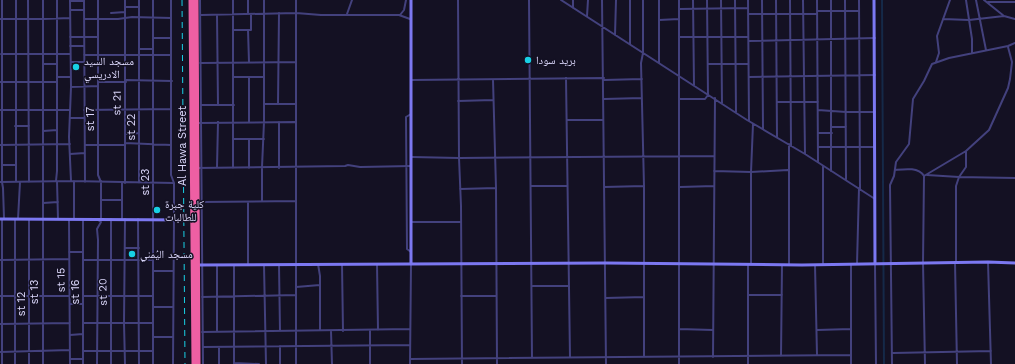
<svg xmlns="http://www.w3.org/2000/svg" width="1015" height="364" font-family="'Work Sans','Noto Naskh Arabic',sans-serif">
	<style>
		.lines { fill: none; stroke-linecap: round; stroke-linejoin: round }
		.canal { stroke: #152948; stroke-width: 2 }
		.street { stroke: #43417d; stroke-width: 2 }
		.secondary { stroke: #7c78f1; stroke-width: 3 }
		.highway { stroke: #ee5fa3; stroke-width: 5 }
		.rail { stroke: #18d0e5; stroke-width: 1; stroke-dasharray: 6 5; stroke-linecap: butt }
		.poi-dot { fill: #18d0e5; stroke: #141123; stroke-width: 1.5 }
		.labels { text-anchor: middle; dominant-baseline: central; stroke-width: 3; stroke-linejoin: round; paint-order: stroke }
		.poi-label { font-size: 11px; fill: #dbd7fb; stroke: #141123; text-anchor: start }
		.street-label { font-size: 11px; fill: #dbd7fb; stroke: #141123 }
	</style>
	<rect width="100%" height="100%" fill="#141123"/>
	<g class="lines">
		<path class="canal" d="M882,0L884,364"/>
		<path class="street" d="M2,0V182L3,188L4,218
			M28,0L29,182
			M43,0V203
			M70,0L71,87L69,137L71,181
			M84,0L85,182
			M98,0V175L101,182V219
			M139,0V183
			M153,0V364
			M171,0V175L174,183V219L173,364
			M200,0L203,364
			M233,0V168
			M248,0V14
			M296,0V364
			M458,0L459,158L461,206L462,364
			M529,0L532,358
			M561,0L747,120L805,154L875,199
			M602,0L606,364
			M630,0V44
			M643,0V53L641,63L644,186V357
			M693,0L694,85
			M721,0L722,103
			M735,0L736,112
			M748,0L749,121
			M762,0L763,129
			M776,0L777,137
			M790,0L791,146
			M803,0L805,154
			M817,0L818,162
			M831,0V171
			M845,0L846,179
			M859,0L860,189
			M966,0L972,39V53
			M976,0L986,50
			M984,0L1004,16L1015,19
			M70,1H84
			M988,2H1015
			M125,7H139
			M573,8V0
			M679,9L748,8
			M70,10H84
			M817,11H858
			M111,13L125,12
			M347,14L352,0
			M748,14H817
			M201,15L296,13L321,15H399L410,19
			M217,15L218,105
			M400,15L404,10L406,0
			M587,16L588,0
			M0,19H43L70,18
			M84,19H118L132,17L171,18
			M943,19L969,20L1004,16
			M659,20L679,19
			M233,30H251V14
			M248,30L249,62
			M615,35L616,0
			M70,37H98
			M679,37H748
			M154,38H171
			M749,41L875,38
			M70,46H84
			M139,49H153
			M1,54H70
			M84,55H171
			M71,62H84
			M936,62L939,53L937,36L950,0
			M200,63L296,62
			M659,63V0
			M43,64H57
			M708,64H748
			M57,77H70
			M234,77H263
			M249,77V122
			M749,77L875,75
			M566,78L570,357
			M126,80L172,81
			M411,80L604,78
			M493,80L496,188L497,364
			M604,80L642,79
			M0,82H57
			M98,82H126
			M71,87L98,86
			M604,99L642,98
			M679,99H705L708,95L707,0
			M458,101L493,100
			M777,102H818
			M264,104H295
			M278,104L279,13
			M201,105H234
			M0,110H70
			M84,110L171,109
			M818,110L846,112H875
			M411,114L406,117L407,249L411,252
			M70,118H84
			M567,120H603
			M279,122V168
			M197,123L295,122
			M15,126H29
			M832,127H846
			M43,131L57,130
			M818,133H832
			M126,134L139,133
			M234,139H264
			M125,143L171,145
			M789,144V265
			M0,145L70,144
			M85,145H125
			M818,147H875
			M70,154L85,153
			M412,157L459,158L714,156
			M2,165H15
			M217,167L218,122
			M197,168L345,166L348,165L360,167L411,166
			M249,168V140
			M895,170C905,169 918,167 924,176L923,263L925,364
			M714,171L751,172L788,170
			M927,175L959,177L1015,178
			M924,176L966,151L989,130L1008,88L1010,79L1012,62L1008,47
			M56,181L57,171V0
			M57,181L58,219
			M0,182L71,181L174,183
			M16,182V0
			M122,183V219
			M125,183V0
			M531,186H567
			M604,187L644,186
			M680,187L714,186
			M460,189L496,188
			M101,200H122
			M262,201V167L264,122V0
			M200,202L296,201
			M248,202V264
			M2,219V364
			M15,219V364
			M18,219L20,182
			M29,219V364
			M69,219L70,364
			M74,219V181
			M111,219V364
			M125,219L124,323L125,364
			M138,219L139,364
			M411,222H461
			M125,248H139
			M69,252H83
			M0,260L69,259
			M83,260H152
			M955,262L957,364
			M956,262V186L959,177L966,167V151
			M988,262L991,364
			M318,264L320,276V330
			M342,264L343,331
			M377,264L378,330
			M748,264V364
			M751,264V172L753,124
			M851,264V364
			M857,264L859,188
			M875,264L876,364
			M234,265V364
			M264,265L266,364
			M279,265L280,331
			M815,265L817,355
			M823,265V166
			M153,271H173
			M533,286H569
			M296,287L320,285
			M748,295H782
			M0,296H70
			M83,296H153
			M461,296H496
			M202,297L296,295
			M606,298L644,297
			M70,304H83
			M153,307H173
			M83,323H153
			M0,324L70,323
			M679,329L713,330
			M817,330L851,329
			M217,331V265
			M331,331L332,364
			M202,332L410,329
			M70,335L83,334
			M153,337H172
			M280,346V364
			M203,347L410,345
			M219,347V364
			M83,351H153
			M0,352L70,350
			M893,353L991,351
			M781,356L782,265
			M713,357L715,98
			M70,359H83
			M410,359L851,355
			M234,363L259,364
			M43,364V203L58,202
			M83,364V219
			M97,364L98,240L97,229L101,222L98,220
			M370,364V330
			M410,364L411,264
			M679,364V0
			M892,364L890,185L894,176L896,162L909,144L913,99L924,81L932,64L949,58L1008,46L1015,43"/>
		<path class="secondary" d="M874,0L875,264
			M0,219L194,220
			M411,264V0
			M197,265L606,263L802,265L988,262L1015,263"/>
		<path class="highway" d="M191,0L194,364
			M196,0L198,364"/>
		<path class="rail" d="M182,0L185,364"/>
	</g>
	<g class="poi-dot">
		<circle cx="528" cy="60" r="4"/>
		<circle cx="76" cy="67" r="4"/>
		<circle cx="157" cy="210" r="4"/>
		<circle cx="132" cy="254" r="4"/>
	</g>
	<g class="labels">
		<g class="poi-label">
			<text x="536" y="60">بريد سودا</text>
			<text x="84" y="61">مسجد السيد<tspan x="84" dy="13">الادريسي</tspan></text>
			<text x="165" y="204">كلية جبرة<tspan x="165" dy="13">للطالبات</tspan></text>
			<text x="140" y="254">مسجد اليُمني</text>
		</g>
		<g class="street-label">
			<text transform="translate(117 103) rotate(-89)">st 21</text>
			<text transform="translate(90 119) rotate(-90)">st 17</text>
			<text transform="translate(131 127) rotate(-90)">st 22</text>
			<text transform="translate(182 146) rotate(-90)">Al Hawa Street</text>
			<text transform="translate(145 182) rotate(-90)">st 23</text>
			<text transform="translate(61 280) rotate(-91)">st 15</text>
			<text transform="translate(34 292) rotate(-90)">st 13</text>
			<text transform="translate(75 292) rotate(-90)">st 16</text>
			<text transform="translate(103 292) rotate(-91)">st 20</text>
			<text transform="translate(21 304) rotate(-90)">st 12</text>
		</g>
	</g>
</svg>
